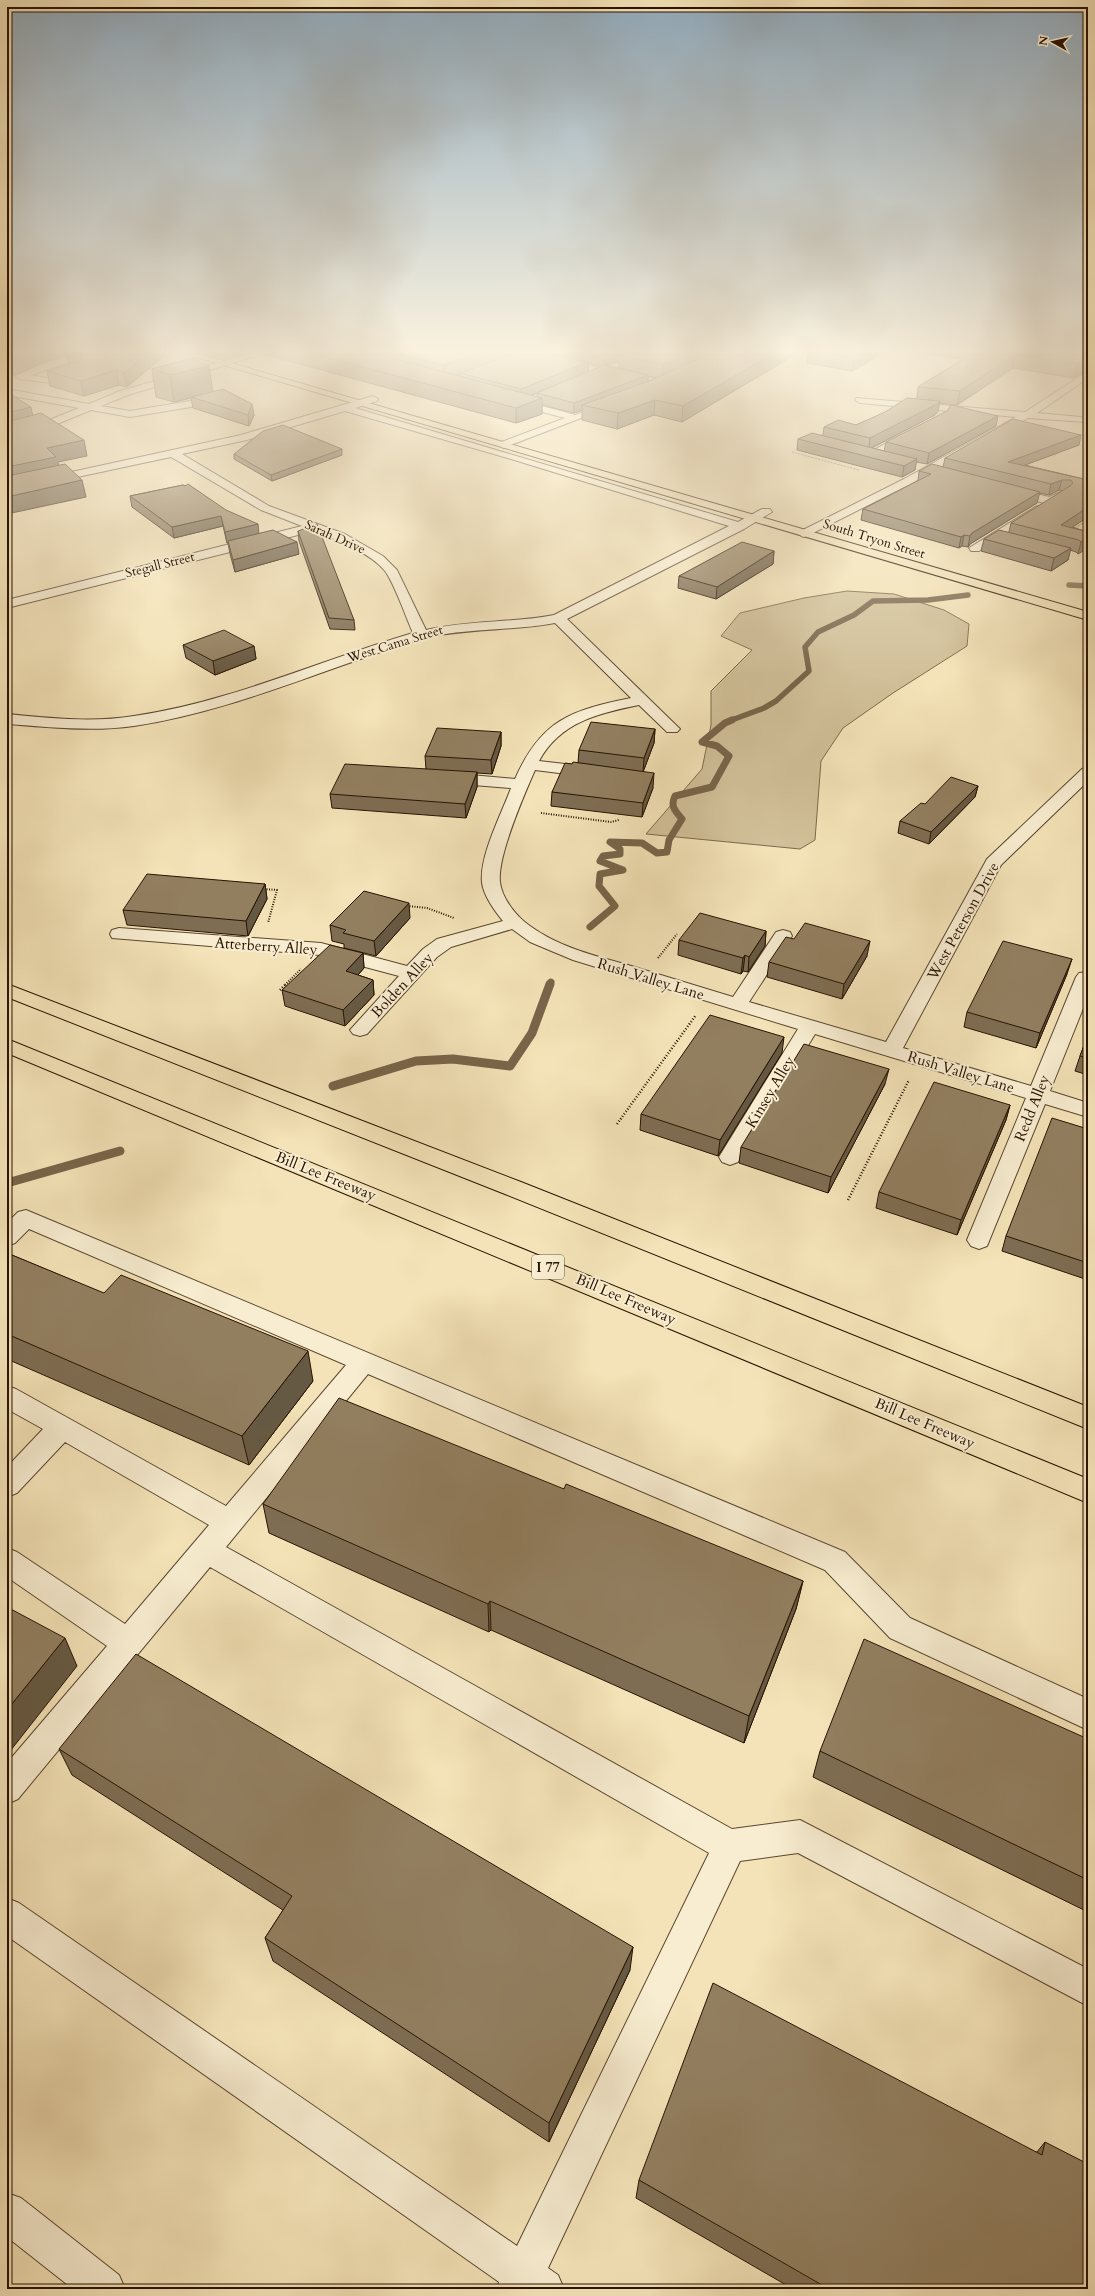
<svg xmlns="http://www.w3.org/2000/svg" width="1095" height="2296" font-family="Cardo,serif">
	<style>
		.green { fill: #d1c099; stroke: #7c6a4d }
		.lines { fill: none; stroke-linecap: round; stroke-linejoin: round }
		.stream-far2 { stroke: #79654a; stroke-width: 5.5 }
		.stream-far1 { stroke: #79654a; stroke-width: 7 }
		.stream { stroke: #79654a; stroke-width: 9 }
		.minor-casing { stroke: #5b472f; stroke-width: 2 }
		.major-casing { stroke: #281301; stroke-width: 2 }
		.highway-casing { stroke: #281301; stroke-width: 2 }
		.path-far3 { stroke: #281301; stroke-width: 1; stroke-dasharray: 0.5 1; stroke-linecap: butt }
		.path-far2 { stroke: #281301; stroke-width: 1.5; stroke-dasharray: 0.5 1; stroke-linecap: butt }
		.path-far1 { stroke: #281301; stroke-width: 2; stroke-dasharray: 1 1.5; stroke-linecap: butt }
		.path { stroke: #281301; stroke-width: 2.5; stroke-dasharray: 1 2; stroke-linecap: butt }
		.minor { fill: #f8edd1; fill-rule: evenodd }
		.major { fill: #f4e3b8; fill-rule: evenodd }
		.highway { fill: #f4e3b8; fill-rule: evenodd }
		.wall { fill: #7e6d53; stroke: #281301; fill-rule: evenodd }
		.shaded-wall { fill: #665943; stroke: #281301 }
		.building { fill: #927f60; stroke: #281301 }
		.labels { text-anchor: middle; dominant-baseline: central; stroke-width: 4; stroke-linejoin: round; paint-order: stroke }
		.far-street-label { font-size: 13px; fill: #281301; stroke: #f8edd1 }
		.shield { fill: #f8edd1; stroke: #66543f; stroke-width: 1 }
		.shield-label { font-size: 14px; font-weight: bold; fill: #281301 }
		.street-label { font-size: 15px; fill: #281301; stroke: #f8edd1 }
	</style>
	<rect width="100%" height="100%" fill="#f4e3b8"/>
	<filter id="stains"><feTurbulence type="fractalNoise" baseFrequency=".005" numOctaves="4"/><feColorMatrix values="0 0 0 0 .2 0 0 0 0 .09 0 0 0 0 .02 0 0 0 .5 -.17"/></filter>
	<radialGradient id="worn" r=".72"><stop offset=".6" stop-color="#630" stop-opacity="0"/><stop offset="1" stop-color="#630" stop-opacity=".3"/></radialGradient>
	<path class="green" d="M847,591L894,594L944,610L969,624L967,646L893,693L843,728L821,761L815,840L800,849L646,834L702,769L711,725V691L752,650L721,636L740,613L804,598Z"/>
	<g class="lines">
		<path class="stream-far2" d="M1069,585L1088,586
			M729,721L764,708L776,701L809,671L805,647L818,632L854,615L873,601L928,600L968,595"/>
		<path class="stream-far1" d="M590,927L615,906L599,886L600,874L623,870L600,861L603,856L620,854V849L610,842L642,843L657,853L667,852L669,840L682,819C675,811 670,806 675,796L712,787L729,756L717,746L702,742L725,723L732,720
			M550,985L551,982"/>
		<path class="stream" d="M333,1086L416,1061L453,1059L510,1066L532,1033L550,984
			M7,1183L120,1151"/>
		<g class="minor-casing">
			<path id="minor" d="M79,354H93L31,375L51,379V383L20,379L15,376L42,364Z
				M248,354H262L128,395L101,406L130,411L190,401L220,393L224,394V398L191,407L130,417L91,410L57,424L7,437V431L49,420L79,408L7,395V389L89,404L120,391Z
				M521,354H537L664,381L669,384L664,387L526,357Z
				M1088,371V378L1037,413L1081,417L1086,420L1085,422L1028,418L912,483L807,536L803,537L797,533L904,479L1016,417L860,403L855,400L856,398L1025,412Z
				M373,396L378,399L377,401L355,408L738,522L762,509H770L772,512L744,529L567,619L680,729L677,732H667L639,705C599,713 560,722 539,761L591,767L597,769L599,772L597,775L591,777L535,770C524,795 497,857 500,882C502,899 517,917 530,926C559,947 595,956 628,965C663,976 698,986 733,997L776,932L783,930L790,932L792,936L749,1002L886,1042L987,859L1082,769L1088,767V781L1001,865L903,1048L1031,1086L1076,977L1079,973L1088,972V996L1050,1091L1088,1103V1117L1045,1104L987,1246L979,1249L971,1246L967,1240L1026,1098L815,1034L738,1162L730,1165L722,1162L719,1157L798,1029L573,960L530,942L512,929L451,947L437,957L367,1034L360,1036L353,1034L350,1030L399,976L320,955L112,938L110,934L112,930L119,928L321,943L407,966L423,949L437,939L503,921C494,910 484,896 482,883C479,856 502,813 511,788L448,783L442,781L440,778L442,775L448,773L515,779C541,720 571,710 631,698L555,623C512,631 467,628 424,638C328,667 234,711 134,726C92,732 49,727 7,724V714C49,718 92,723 134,716C231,702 321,660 413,633C406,617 394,583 385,571C371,553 335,539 314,531L7,608V600L302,526L261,510L171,457L7,492V486L241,435ZM345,411L511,459L729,526L554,615C512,623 468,620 426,630L397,570L383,556L345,534L269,506L182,454L247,440Z
				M513,398L575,415L610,402L615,405L503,448L498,445L499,443L565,418L509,403V399Z
				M912,430L916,431V435L875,456L871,457L866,454Z
				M1009,487L1049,497L1063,491L1069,494L1051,505L1005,492L1003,490Z
				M1037,506L1043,510L1041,513L979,551H971L969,548Z
				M26,1210L845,1552L910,1618L1088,1699V1730L890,1638L825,1570L368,1374L226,1547L732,1829L800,1820L1088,1969V2006L798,1853L740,1861L548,2268L558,2275L564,2289H497L499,2282L7,1936V1898L19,1903L517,2246L709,1853L210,1567L18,1799L7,1804V1763L107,1646L7,1577V1548L17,1552L125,1624L209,1525L65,1442L17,1493L7,1497V1467L43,1429L7,1409V1386L16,1389L226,1506L346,1365L29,1229L15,1243L7,1246V1223L18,1212Z
				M7,2193L21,2198L119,2275L125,2289H73L7,2237Z"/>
		</g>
		<g class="major-casing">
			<path id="major" d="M186,354H200L1088,612V620Z"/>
		</g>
		<g class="highway-casing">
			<path id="highway" d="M7,984L521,1182L1088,1407V1429L505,1194L7,997Z
				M7,1039L1088,1479V1503L7,1053Z"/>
		</g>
		<path class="path-far3" d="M792,452L859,470"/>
		<path class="path-far2" d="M1073,529L1088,520"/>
		<path class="path-far1" d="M541,813L611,822L619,820
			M264,889L277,890L268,923
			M407,906L427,908L454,918
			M658,958L677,934
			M285,985L301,969"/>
		<path class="path" d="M280,990L286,984
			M617,1124L696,1015
			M848,1200L909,1080"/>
		<use href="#minor" class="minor"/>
		<use href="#major" class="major"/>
		<use href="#highway" class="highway"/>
	</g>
	<path class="wall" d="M7,354H166L127,387L119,385L84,396L50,386L47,371L70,364H69L67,355L50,360L14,375L7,373Z
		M263,354H796L682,422L654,415L617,429L582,420V410L574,413L542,405V414L516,423ZM619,361V369L605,366ZM588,363L601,366H602L588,372ZM460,374V376L455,375H457ZM648,376L656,378L648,381ZM542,391L537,393V397L531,396Z
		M808,354H881L852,371L807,363Z
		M928,354H1088L1074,378L1013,368L957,405L939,403L938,411L935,415L872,448L884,451L886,442L996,426L927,464L916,462L915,470L902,477L797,450L798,439L823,435L824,427L856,425L917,399L918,387L963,359Z
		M193,358L213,392L254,415L249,426L193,408L191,398L174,402L156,397L152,369Z
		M1079,445L1025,465L1088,480V517L1072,527L1088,532L1078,554L1076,552L1070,550L1068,560L1051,571L981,551L984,539L1009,532L1011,523L1063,491L1059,490L1049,495L1039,493L1037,503L970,544L968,547L962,546L959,548L861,520L863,509L918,481L919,471L943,467L945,458Z
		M234,454L342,455L272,481L234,459Z
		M183,485L259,534L299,554L235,572L230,554L228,543H227L223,526L174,538L132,507L130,496Z
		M298,531L354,620L355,630L330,629L299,541Z
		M774,551L773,564L716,599L678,588L679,576Z
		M183,645L254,646L256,659L215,675L186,658Z
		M655,729L654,743L643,772L653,788L642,817L551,806L552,792L572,764L578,763L579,750Z
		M501,732V746L492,774L477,773V787L466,818L332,808L330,794L426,769L425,756Z
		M978,786L975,797L929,844L898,833L900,821Z
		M265,884L267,899L248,936L127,925L123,910Z
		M410,918L376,956L344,948V944L332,941L330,925Z
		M766,931L765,946L748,972L743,971L741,974L678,955L679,940Z
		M794,939L867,956L842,999L767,977L769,962Z
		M363,953L364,968L358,975L373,980L374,995L345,1026L285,1006L282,990Z
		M1067,974L1036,1048L964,1027L967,1012Z
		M1088,1035V1075L1075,1071L1080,1056Z
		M782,1053L718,1156L640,1130L641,1114Z
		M885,1084L828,1193L739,1163L741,1147Z
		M1010,1105L1006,1120L957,1235L876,1208L879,1192Z
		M1088,1129V1280L1002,1251L1006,1236Z
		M7,1253L313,1381L249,1465L7,1359Z
		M564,1489L803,1581L796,1609L744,1743L491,1630L489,1632L269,1533L263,1504Z
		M1088,1739V1912L813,1777L820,1751Z
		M59,1749L630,1970L549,2142L273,1961L265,1938L283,1910L72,1775Z
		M1045,2142L1088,2289H793L636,2198L639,2180L1037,2152Z"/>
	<path class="shaded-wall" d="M27,354H67V355L50,360L14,375L11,360Z
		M147,354H166L127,387L124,373Z
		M475,354H515L444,379L443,365Z
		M603,354H639L619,355V361L603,366Z
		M688,354H719L662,379L663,365Z
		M773,354H796L682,422L683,406Z
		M860,354H881L852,371L854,357Z
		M1016,354L1013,368L957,405L960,391Z
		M1088,358V370L1074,378L1077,364Z
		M588,362V372L521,399V389Z
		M209,366L213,393L191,397V398L174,402L170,375Z
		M116,370L119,385L84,396L81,381Z
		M648,375V385L582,405V410L574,413V403Z
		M542,398V414L516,423V408Z
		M655,400L654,415L617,429L618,413Z
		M940,401L938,411L935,415L869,449L870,438Z
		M252,404L254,415L249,426L248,415Z
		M31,407L34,422L7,429V413Z
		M998,416L996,426L927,464L929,453Z
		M1081,435L1079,445L1006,472L1008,462Z
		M84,440L87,456L58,462L60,473L7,484V467L47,448Z
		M342,449V455L272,481L271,475Z
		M917,459L915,470L902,477L904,466Z
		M82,480L86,497L7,514V497Z
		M1062,480L1059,490L1049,495L1051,484Z
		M1040,492L1037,503L970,544L968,547L970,536L972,533Z
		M1088,507V517L1060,535L1061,525Z
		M221,516L223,526L174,538L172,527Z
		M258,524L259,535L227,543L225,532Z
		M964,535L962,546L959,548L961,537Z
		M1088,538V548L1078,554L1081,542Z
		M297,542L299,554L235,572L233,560Z
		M1071,548L1068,560L1051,571L1054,558Z
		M774,551L773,564L716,599L717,587Z
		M254,646L256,659L215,675L213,661Z
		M655,729L654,743L643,772L644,758Z
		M501,732V746L492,774L491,760Z
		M477,772V787L466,818L465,804Z
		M654,773L653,788L642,817L643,803Z
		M978,786L975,797L929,844L931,832Z
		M265,884L267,899L248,936L246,921Z
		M409,903L410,918L376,956L374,941Z
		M766,931L765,946L748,972L749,957Z
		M870,941L867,956L842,999L844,984Z
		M363,953L364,968L348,986L346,971Z
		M745,955L743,971L741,974L743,958Z
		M1072,959L1067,974L1036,1048L1040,1033Z
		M373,980L374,995L345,1026L343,1010Z
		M784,1037L782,1053L718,1156L720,1140Z
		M889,1069L885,1084L828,1193L831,1177Z
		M1010,1105L1006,1120L957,1235L961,1220Z
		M308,1351L313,1381L249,1465L242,1436Z
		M7,1412L11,1422L7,1426Z
		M803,1581L796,1609L744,1743L749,1716Z
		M490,1601L491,1630L489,1632L488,1604Z
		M65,1638L77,1666L7,1755V1710Z
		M633,1947L630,1970L549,2142V2123Z"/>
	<path class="building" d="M7,354H27L11,360L7,359Z
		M79,354H147L124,373L116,370L81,381L47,371L82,360V354Z
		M314,354H375L542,398L516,408Z
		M398,354H475L443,365Z
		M513,354H549L588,362L521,389L460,373Z
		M623,354H688L663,365L619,355Z
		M709,354H773L683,406L655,400L618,413L582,405L652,380Z
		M832,354H860L854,357Z
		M972,354H1088V358L1077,364L1016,354L960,391L918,387Z
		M193,358L209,366L170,375L152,369Z
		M604,365L648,375L574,403L537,393Z
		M223,389L252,404L248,415L191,397Z
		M7,392L31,407L7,413Z
		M907,398L940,401L937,404L870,438L824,427L838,420L856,425L885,412Z
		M951,405L998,416L929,453L886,442L947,411Z
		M41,413L84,440L47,448L56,457L7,467V422Z
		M1013,419L1081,435L1008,462L1088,480V507L1061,525L1088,532V538L1081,542L1079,540L1011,523L1070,486L1073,483L1071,480H1062L1051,484L945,458Z
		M283,425L342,449L271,475L234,454L263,431Z
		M812,433L917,459L904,466L798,439Z
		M65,464L82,480L7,497V476Z
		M932,464L1040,492L972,533L970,536L964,535L961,537L863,509L931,474L919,471Z
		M188,484L226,510L258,524L225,532L221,516L172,527L130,496L183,485L185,486Z
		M317,524L354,620L329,618L298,531Z
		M273,530L297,542L233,560L228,541Z
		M999,530L1071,548L1054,558L984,539Z
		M742,542L774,551L717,587L679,576Z
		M224,630L254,646L213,661L183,645Z
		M591,722L655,729L644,758L579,750Z
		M437,728L501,732L491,760L425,756Z
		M573,762L654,773L643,803L552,792L565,763L572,764Z
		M345,764L477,772L465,804L330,794Z
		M951,777L978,786L931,832L900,821L921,803L925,804Z
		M147,874L265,884L246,921L123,910Z
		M364,891L409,903L374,941L343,933L346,930L330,925Z
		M700,913L766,931L749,957L745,955L743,958L679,940Z
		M805,923L870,941L844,984L769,962L786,937L794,939Z
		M1003,941L1072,959L1040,1033L967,1012Z
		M330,945L363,953L346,971L373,980L343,1010L282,990Z
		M710,1015L784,1037L720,1140L641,1114Z
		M1088,1035V1058L1080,1056Z
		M804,1044L889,1069L831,1177L741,1147Z
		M934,1082L1010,1105L961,1220L879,1192Z
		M1052,1118L1088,1129V1263L1006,1236Z
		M7,1253L104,1293L121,1275L308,1351L242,1436L7,1334Z
		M339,1398L564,1489L566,1484L803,1581L749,1716L490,1601L488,1604L263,1504Z
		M7,1607L65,1638L7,1710Z
		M864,1639L1088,1739V1880L820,1751Z
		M136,1654L633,1947L549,2123L265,1938L292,1896L59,1749Z
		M713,1983L1042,2155L1045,2142L1088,2164V2289H829L639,2180Z"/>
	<linearGradient id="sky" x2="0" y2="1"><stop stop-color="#91aabc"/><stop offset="0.52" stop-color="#faf2df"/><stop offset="1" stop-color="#faf2df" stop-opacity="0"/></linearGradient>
	<rect width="1095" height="675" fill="url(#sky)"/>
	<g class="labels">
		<g class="far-street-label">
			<text transform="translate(335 537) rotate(24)">Sarah Drive</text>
			<text transform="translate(874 539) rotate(17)">South Tryon Street</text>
			<text transform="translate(160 565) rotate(-14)">Stegall Street</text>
			<text transform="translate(395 644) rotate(-17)">West Cama Street</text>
		</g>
		<rect class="shield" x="532" y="1255" width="32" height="24" rx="3"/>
		<g class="shield-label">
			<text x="548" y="1267">I 77</text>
		</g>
		<g class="street-label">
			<text transform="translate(963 921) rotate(-61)">West Peterson Drive</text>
			<text transform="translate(266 946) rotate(4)">Atterberry Alley</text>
			<text transform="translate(651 979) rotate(17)">Rush Valley Lane</text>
			<text transform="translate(402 985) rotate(-47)">Bolden Alley</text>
			<text transform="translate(961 1072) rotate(17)">Rush Valley Lane</text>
			<text transform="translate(770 1092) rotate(-59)">Kinsey Alley</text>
			<text transform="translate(1032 1108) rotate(-68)">Redd Alley</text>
			<text transform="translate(326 1176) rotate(22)">Bill Lee Freeway</text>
			<text transform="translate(626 1299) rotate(23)">Bill Lee Freeway</text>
			<text transform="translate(925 1423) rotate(23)">Bill Lee Freeway</text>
		</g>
	</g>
	<rect width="1095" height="2296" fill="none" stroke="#f4e3b8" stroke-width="24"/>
	<rect x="8" y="8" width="1079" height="2280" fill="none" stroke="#281301" stroke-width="2"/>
	<rect x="12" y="12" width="1071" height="2272" fill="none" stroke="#281301"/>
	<g transform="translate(1053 42) rotate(278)" stroke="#f8edd1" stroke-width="3" paint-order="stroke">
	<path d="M0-3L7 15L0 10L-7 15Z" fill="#281301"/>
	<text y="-6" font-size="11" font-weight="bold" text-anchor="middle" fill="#281301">N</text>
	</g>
	<rect width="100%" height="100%" filter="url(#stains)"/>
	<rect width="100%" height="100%" fill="url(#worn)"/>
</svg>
